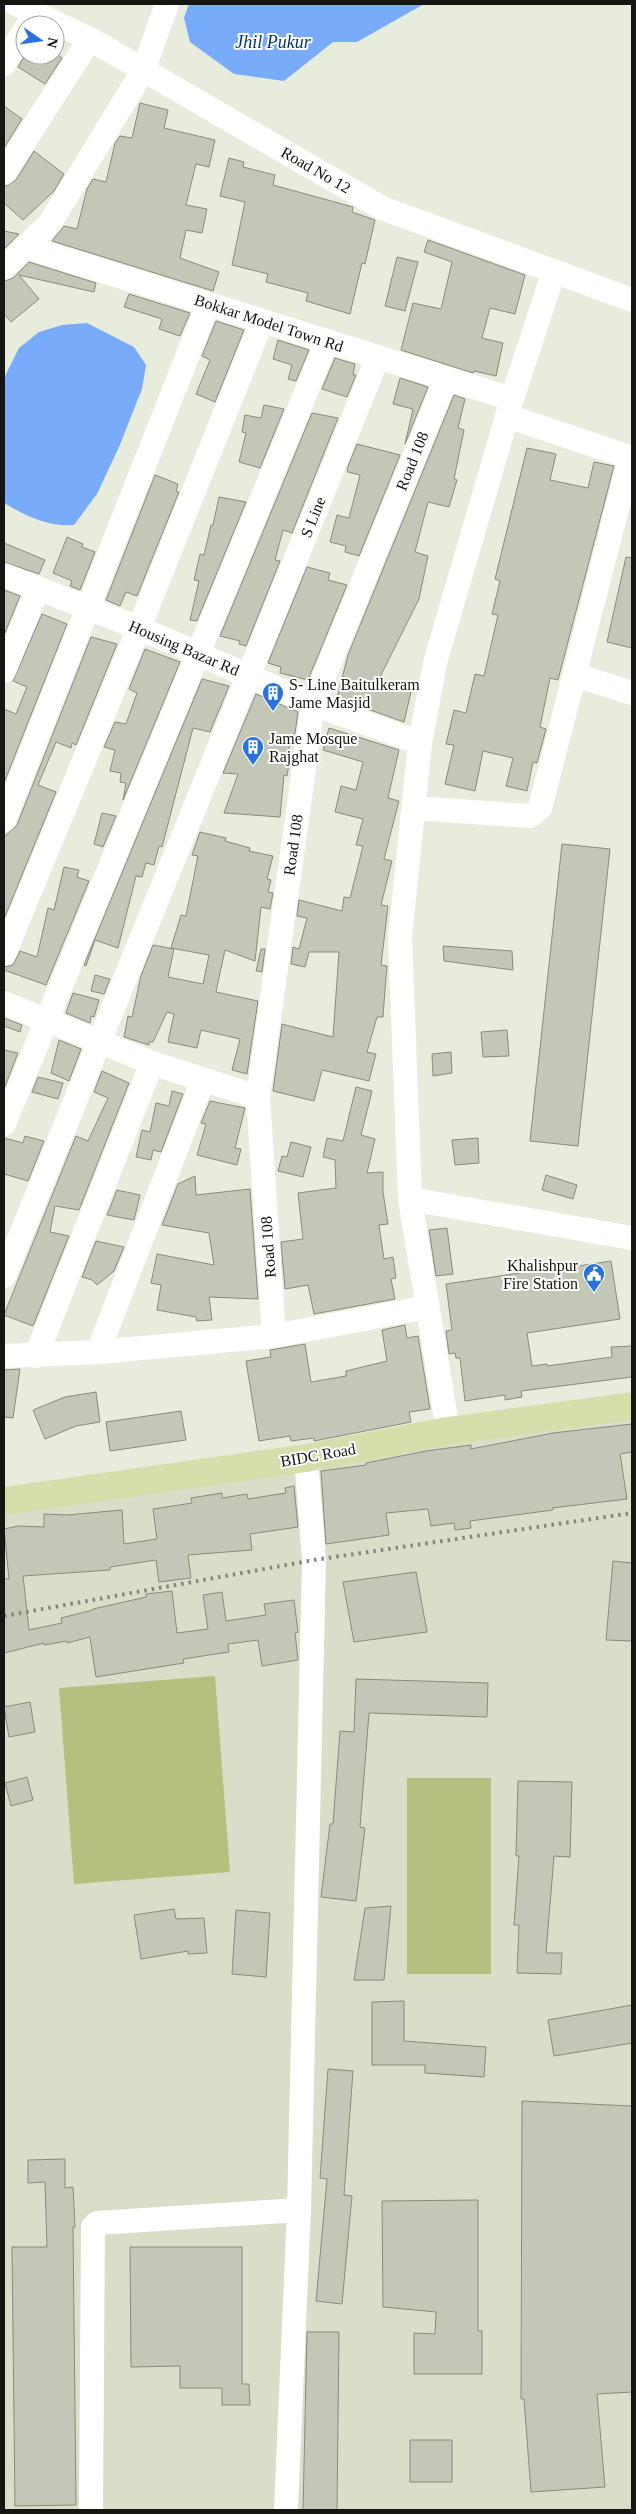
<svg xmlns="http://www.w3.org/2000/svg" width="636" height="2514" font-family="Georgia,serif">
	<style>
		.built { fill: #d9dec8 }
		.green { fill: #b3c07e }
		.water { fill: #78acfb }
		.building { fill: #c3c7b8; stroke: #888b7d }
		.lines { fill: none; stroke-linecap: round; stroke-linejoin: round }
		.minor { stroke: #fff; stroke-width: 24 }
		.major { stroke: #d6dfac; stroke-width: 28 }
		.rail { stroke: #84877c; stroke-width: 4; stroke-dasharray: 2.5 5; stroke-linecap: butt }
		.labels { text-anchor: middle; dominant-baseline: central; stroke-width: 4; stroke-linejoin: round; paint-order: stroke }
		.street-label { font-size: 16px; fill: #151611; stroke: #fff }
		.poi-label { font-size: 16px; fill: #151611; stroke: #fff; text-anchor: start }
		.water-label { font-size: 18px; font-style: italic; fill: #033579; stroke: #fff }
	</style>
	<rect width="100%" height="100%" fill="#e8ecdc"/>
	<path class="built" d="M632,1403V2510H4V1500Z"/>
	<path class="green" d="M215,1676L230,1872L74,1884L59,1688Z
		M407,1778H491V1974H407Z"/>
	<path class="water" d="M189,4H424L357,42H333L284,81L234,74L190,42L184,18Z
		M87,323L134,347L146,365L142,389L119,447L97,494L74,525C48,527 26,516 4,503V380L6,374L19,348L39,332L62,325Z"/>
	<path class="building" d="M25,55H58L62,58L45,84L18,67Z
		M140,103L168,110L164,128L215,140L209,167L196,164L186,205L207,209L202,233L186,230L180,258L219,272L213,291L52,241L64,226L77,229L87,189L93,179L106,182L115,143L120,136L132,138Z
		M4,106L22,119L4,148Z
		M34,151L64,174L54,191L23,220L4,203V187L16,180Z
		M229,158L244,162L243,167L275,175L273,185L353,207L352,212L375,220L365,264L362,263L350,314L306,301L308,293L266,282L268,274L232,265L245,202L220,196Z
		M4,231L19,234L4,249Z
		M428,240L525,275L515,314L490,308L482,338L503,343L496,376L474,371L473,373L401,350L413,303L441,309L452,262L424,252Z
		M397,257L418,262L405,311L385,306Z
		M29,262L96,283L94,292L19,275L39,299L11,322L4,314V281L13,278Z
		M129,294L190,313L180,336L159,329L162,319L124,307Z
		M216,321L244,330L215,402L196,394L210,360L202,356Z
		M278,340L309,350L296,381L288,379L292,365L273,359Z
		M335,358L355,364L353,375H356L347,397L322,389Z
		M400,378L428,387L405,444L413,409L393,404Z
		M454,395L465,399L458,428L464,430L454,479L457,480L449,507L428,502L415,552L428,556L419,599L379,679L411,692L404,722L337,698L348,655Z
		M264,405L284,409L260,468L239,462L246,433L242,432L245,415L261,418Z
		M312,413L338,418L292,533L283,530L275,560L280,561L246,646L239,644L240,641L220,636Z
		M357,444L400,455L359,556L345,552L346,546L330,542L337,515L349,518L360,475L348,472L347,469Z
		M527,448L556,454L550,480L588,488L594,462L614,466L558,680L550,678L540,727L546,729L537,763L533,762L527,791L506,786L513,758L483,751L475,791L445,784L454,745L446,744L454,710L466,713L475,674L484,676L498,615L492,614L500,581L495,579Z
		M155,475L178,484L176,491L179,492L137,596L126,592L120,606L106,600Z
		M219,497L246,502L197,621L190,620L199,581L194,580L200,554L204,555L211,525H213Z
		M67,537L83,544L82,547L95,552L80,590L70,586L72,581L53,573Z
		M4,543L45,560L39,574L4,562Z
		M626,557L632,558V648L607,642Z
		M307,567L330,573L328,580L347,585L308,680L280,673L281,667L268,663Z
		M4,590L20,596L4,635Z
		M42,614L67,624L4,783V709L16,714L27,687L13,681Z
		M91,637L117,644L76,745L72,743L71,748L56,742L38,785L56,792L4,919V837L17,825Z
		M145,649L180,662L123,800L126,783L120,782L121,773L110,771L115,750L104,747L115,722L126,724L137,693L129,689Z
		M202,679L229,686L210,732L193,728L162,847L159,846L154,865L146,863L142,877L136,876L118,948L95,940L86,966L84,965Z
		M256,694L298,712L295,733L285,759H290L287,776L284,775L280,817L224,813L238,774L223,773Z
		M329,728L399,750L388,798L399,801L384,859L392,861L381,905L388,906L381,965L387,966L385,990L383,1017H377L367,1052L376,1054L369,1081L322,1070L314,1101L273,1091L282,1024L333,1037L339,952H309L305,967L291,964L293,947L299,949L307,918L297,916L299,900L342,911L344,897L350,898L363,846L356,845L363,819L335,812L341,786L356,790L363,762L323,750Z
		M102,813L116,816L103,847L94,844Z
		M200,832L226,838L225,841L250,848L249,851L273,856L267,879L271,880L268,892L273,893L270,909L261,907L255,961L225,950L217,987L216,992L258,1001L247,1074L232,1070L240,1039L201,1030L197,1048L168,1042L174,1014L167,1012L153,1042H149V1045L124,1037L128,1016L132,1017L141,976L153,945L174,949L168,977L203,984L209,955L171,948L181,915L186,916L198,856L192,855Z
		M562,844L610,849L578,1146L530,1141Z
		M64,867L79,870L77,877L89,881L46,985L4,970V967L13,965L20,951L37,957L48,908L54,910Z
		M443,946L512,951L513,970L444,961Z
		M261,949H265L262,972L256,971Z
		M95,975L110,979L104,994L91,991Z
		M73,993L99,1000L94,1017L91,1016L90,1023L66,1013Z
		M4,1018L22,1025L20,1032L4,1026Z
		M507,1030L509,1056L483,1057L481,1032Z
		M59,1040L81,1049L69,1081L51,1073Z
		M4,1050L18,1053L4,1089Z
		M451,1052L452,1073L433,1076L432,1054Z
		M102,1071L129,1083L79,1210L55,1206L50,1232L69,1236L33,1326L4,1315L76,1136L88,1141L108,1098L94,1092Z
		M38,1077L63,1083L58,1099L32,1092Z
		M356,1087L372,1091L361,1135L375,1139L367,1173L383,1172V1192L388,1224L379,1225L384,1259L393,1257L396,1278L391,1279L395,1299L314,1314L308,1285L285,1289L281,1242L303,1239L298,1193L336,1188L335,1160L323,1157L327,1138L343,1141Z
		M172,1091L183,1094L161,1152L153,1150L151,1160L136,1157L142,1130L150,1132L156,1103L169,1106Z
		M210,1101L245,1108L235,1148L241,1149L237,1165L197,1155L206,1124L201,1123Z
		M25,1136L44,1141L28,1181L4,1174V1138L23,1143Z
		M478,1138L479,1163L455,1165L452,1140Z
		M291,1142L311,1147L303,1177L278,1171L282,1156L287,1157Z
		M546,1175L577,1185L573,1199L542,1190Z
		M195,1176L196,1195L250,1189L258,1299L209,1297L212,1320L197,1321L196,1317L157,1310L161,1285L151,1283L157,1254L214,1265L209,1233L162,1225L178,1184Z
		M117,1190L140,1195L134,1220L107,1215Z
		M447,1228L453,1274L436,1276L429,1230Z
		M96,1241L124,1247L114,1271L97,1285L92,1280L82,1277Z
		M611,1261L620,1319L527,1333L532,1366L547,1364V1366L612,1357L611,1347L632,1346V1377L521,1391L522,1397L505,1400V1395L465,1401L460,1358H456L455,1353L449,1354L446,1331L452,1330L446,1284L520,1273L519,1268L545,1264L546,1271Z
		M405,1325L407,1338L418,1336L430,1409L409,1412L411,1422L314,1441V1438L291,1441L290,1436L259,1441L246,1361L271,1357L270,1350L305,1344L311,1382L346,1376V1371L387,1361L382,1330Z
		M20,1369L13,1418L4,1417V1370Z
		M96,1392L100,1422L76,1426L45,1439L33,1410L65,1397Z
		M181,1411L186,1440L110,1451L106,1422Z
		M632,1424V1452L620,1454L627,1499L552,1508L553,1510L470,1521L471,1528L455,1530L454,1523L431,1526L428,1509L386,1513L389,1535L326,1544L321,1471L366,1465V1463L426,1451L471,1445V1449L553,1433Z
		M294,1486L298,1527L250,1534L252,1550L188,1555L191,1578L159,1582L156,1560L110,1567V1570L23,1576L29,1630L62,1623L61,1618L93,1610V1609L146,1597V1594L172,1591L177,1633L208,1629L203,1595L222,1592L226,1621L266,1615L264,1604L294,1600L298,1632L295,1633L298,1660L262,1666L258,1640L228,1644L229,1652L183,1659L184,1663L96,1677L90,1637L67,1643V1641L44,1645V1643L4,1653V1579H9L4,1529L18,1526L44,1527V1514L67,1515L122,1510L124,1544L157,1539L153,1509L192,1503L191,1498L222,1493V1498L247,1494L248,1499L286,1493L285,1488Z
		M613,1561L632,1563V1641L606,1640Z
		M416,1572L427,1632L354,1642L343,1582Z
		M356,1679L488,1683L487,1717L369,1713L360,1827L365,1828L356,1901L321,1897L330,1824H333L340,1731L354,1732Z
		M30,1702L35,1732L9,1737L4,1707Z
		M27,1777L33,1800L11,1806L5,1783Z
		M518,1781L572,1782L570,1857L554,1856L546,1953H562L561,1974L517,1973L519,1925H514L519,1856H516Z
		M391,1906L384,1980H354L365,1908Z
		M174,1909L176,1919L204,1918L207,1953L188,1954V1951L141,1959L134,1915Z
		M236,1910L270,1913L266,1977L232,1974Z
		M404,2001V2041L486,2047L484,2077L425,2073V2065H372V2002Z
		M632,2005V2043L554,2056L548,2020Z
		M328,2069L353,2071L344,2195L352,2196L342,2304L316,2301L327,2179L320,2178Z
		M522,2101L632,2106V2392L597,2394L605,2487L531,2492L524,2399H521Z
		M65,2159V2188L73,2187L75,2227H73L76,2505L15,2506L12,2247H47L45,2182L28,2183V2160Z
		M478,2200V2331H482V2374H414V2333L435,2334L436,2312L383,2307L382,2201Z
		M130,2247H242V2384H249L250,2405H222V2388H180V2366L131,2367Z
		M307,2332H339L337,2510H303Z
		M410,2440H452V2482H410Z"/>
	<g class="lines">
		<path class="minor" d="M16,4L90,39L382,208L632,300
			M4,64L25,29
			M4,173L90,39
			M26,247L512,399
			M4,268L50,223L143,71L167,4
			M507,416L632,458
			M4,575L139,628L313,704L420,743
			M4,671L38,588
			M575,675L632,693
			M414,808L530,816L540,808L630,458
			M4,820L208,304
			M4,954L139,628L262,321
			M4,1003L152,1063L258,1097
			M4,1124L327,341
			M410,1199L632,1238
			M4,1276L378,357
			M274,1336L258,1097L313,704L446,379
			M98,1352L203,1080
			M4,1356L98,1352L274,1336L427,1307
			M36,1356L152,1063
			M448,1431L410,1199L400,937L420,743L435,663L512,399L554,271
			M91,2510L93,2227L97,2223L299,2210
			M286,2510L299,2210L314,1560L306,1458"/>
		<path class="major" d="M4,1501L306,1458L448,1431L632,1406"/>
		<path class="rail" d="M4,1616L314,1560L632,1513"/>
	</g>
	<defs>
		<g id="building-pin" transform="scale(1.125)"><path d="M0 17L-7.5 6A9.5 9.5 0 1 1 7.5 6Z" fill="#2a73df" stroke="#fff"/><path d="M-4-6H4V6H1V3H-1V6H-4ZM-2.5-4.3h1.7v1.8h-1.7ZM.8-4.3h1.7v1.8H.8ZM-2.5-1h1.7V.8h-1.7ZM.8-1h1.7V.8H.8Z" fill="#fff"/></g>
		<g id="civic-pin" transform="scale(1.125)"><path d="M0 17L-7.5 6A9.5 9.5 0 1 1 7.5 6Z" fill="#2a73df" stroke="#fff"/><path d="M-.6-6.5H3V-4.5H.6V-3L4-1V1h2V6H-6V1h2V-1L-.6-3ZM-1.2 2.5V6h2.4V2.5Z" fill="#fff"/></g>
	</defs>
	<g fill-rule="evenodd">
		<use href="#building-pin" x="273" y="693"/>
		<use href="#building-pin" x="253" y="747"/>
		<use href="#civic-pin" x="594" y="1274"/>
	</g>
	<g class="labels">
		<g class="street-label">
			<text transform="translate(316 170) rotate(30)">Road No 12</text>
			<text transform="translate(269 323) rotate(18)">Bokkar Model Town Rd</text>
			<text transform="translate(412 461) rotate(-68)">Road 108</text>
			<text transform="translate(313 517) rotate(-68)">S Line</text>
			<text transform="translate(184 648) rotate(23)">Housing Bazar Rd</text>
			<text transform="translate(293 845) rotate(-82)">Road 108</text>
			<text transform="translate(268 1247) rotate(-94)">Road 108</text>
			<text transform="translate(318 1455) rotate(-10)">BIDC Road</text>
		</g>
		<g class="poi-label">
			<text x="289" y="684">S- Line Baitulkeram<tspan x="289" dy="18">Jame Masjid</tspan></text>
			<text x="269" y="738">Jame Mosque<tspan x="269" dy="18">Rajghat</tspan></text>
			<text x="578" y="1265" text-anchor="end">Khalishpur<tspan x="578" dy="18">Fire Station</tspan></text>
		</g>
		<g class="water-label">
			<text x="273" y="42">Jhil Pukur</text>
		</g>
	</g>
	<rect width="636" height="2514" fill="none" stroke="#151611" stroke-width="10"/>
	<g transform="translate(40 40) rotate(103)"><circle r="24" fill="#ffffff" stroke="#a1a2a0"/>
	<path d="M0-4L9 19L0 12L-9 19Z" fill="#2a73df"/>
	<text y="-8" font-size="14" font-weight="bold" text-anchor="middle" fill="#151611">N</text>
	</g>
</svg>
